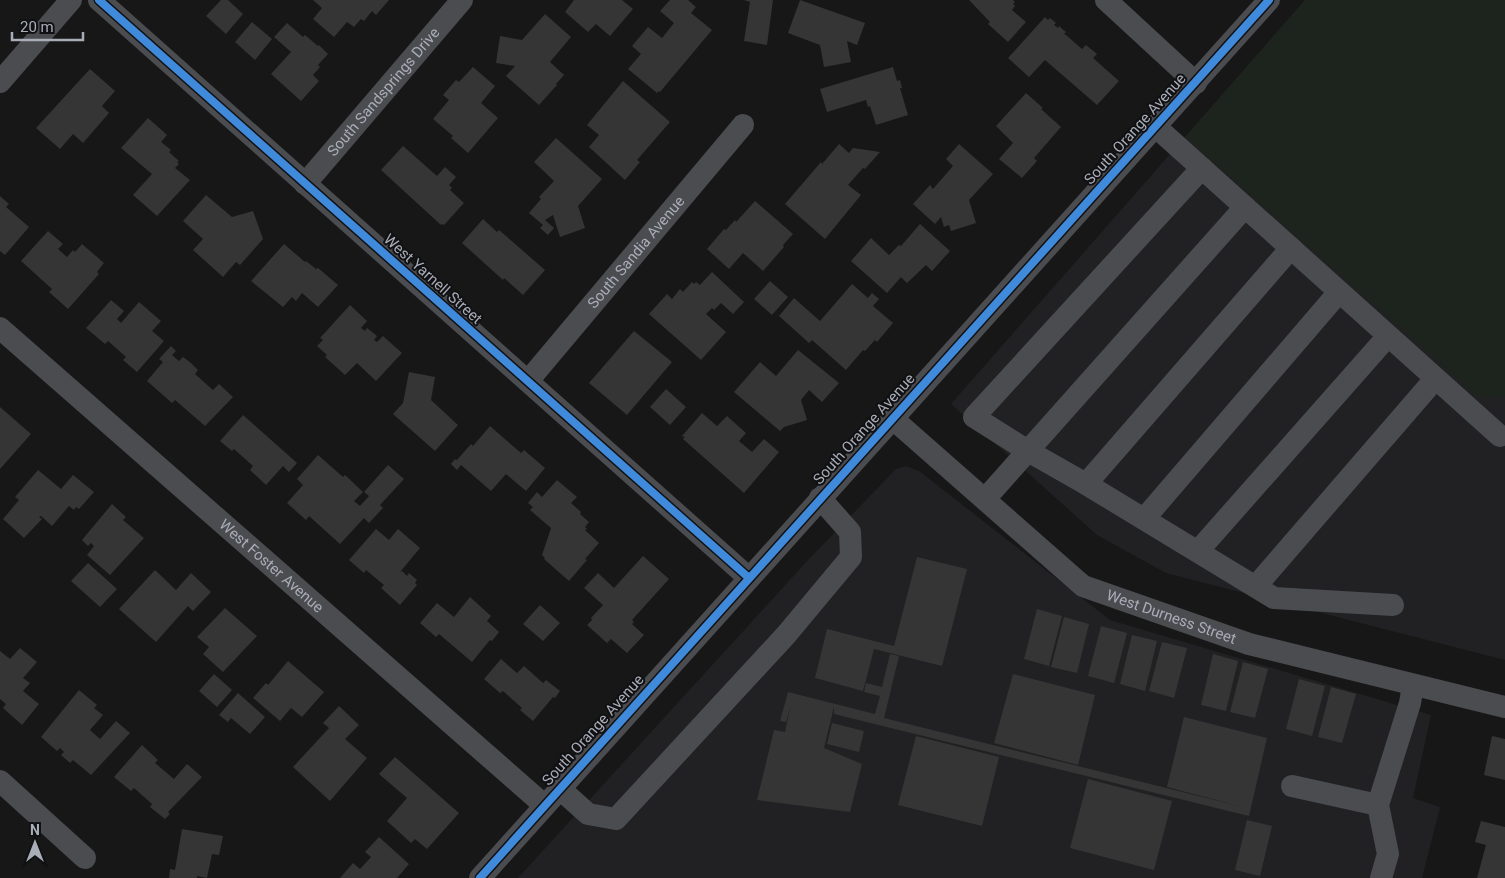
<svg xmlns="http://www.w3.org/2000/svg" width="1505" height="878" font-family="Roboto,sans-serif">
	<style>
		.built { fill: #212123 }
		.green { fill: #1d241e }
		.building { fill: #353536 }
		.lines { fill: none; stroke-linecap: round; stroke-linejoin: round }
		.minor { stroke: #4b4c50; stroke-width: 22 }
		.cycleway-casing { stroke: #111113; stroke-width: 11 }
		.cycleway { stroke: #408adc; stroke-width: 8 }
		.labels { text-anchor: middle; dominant-baseline: central; stroke-width: 4; stroke-linejoin: round; paint-order: stroke }
		.street-label { font-size: 15px; fill: #a8adb8; stroke: #111113 }
	</style>
	<rect width="100%" height="100%" fill="#171717"/>
	<path class="built" d="M1305,0H1505V660L1166,573L1097,535L951,404Z
		M906,466L919,471L1110,620L1431,715L1413,798L1440,807L1422,878H518L809,559L896,469Z"/>
	<path class="green" d="M1305,0H1505V397H1478L1185,137Z"/>
	<path class="building" d="M221,0H228L243,14L226,34L206,16Z
		M313,0H389L376,15L372,11L364,21L361,19L354,27L347,22L334,37L313,19L322,8Z
		M574,0H622L633,9L610,36L596,24L588,32L565,12Z
		M670,0H688L696,7L691,13L712,30L660,92L659,91L657,93L628,69L641,54L632,46L648,27L662,38L674,23L660,11Z
		M744,0H773L767,45L744,41L750,2Z
		M800,0L865,23L857,45L847,41L851,62L824,67L820,45L788,33Z
		M969,0H1013L1015,2L1013,4L1015,6L1012,10L1026,22L1008,42L988,24L990,22Z
		M545,14L571,37L550,62L564,75L556,84L557,85L539,105L506,76L515,66L496,63L500,36L522,40Z
		M1045,17L1048,20L1050,18L1056,23L1054,25L1058,28L1059,26L1066,32L1064,34L1066,35L1082,49L1086,45L1097,54L1093,58L1119,81L1097,105L1045,60L1029,77L1008,58Z
		M252,22L272,39L255,60L235,42Z
		M287,23L303,37L305,35L318,46L319,45L328,54L318,65L320,67L313,75L319,81L301,101L271,74L291,52L274,37Z
		M473,67L495,86L481,103L498,118L468,153L451,138L453,136L433,119L449,100L443,95L456,80L459,82Z
		M893,67L897,81L900,80L902,88H900L908,115L876,125L870,106L868,107L866,100L827,112L820,89Z
		M90,69L115,91L102,106L109,113L83,143L73,134L60,149L36,128Z
		M623,81L670,122L637,160L640,162L625,180L589,147L599,135L587,125Z
		M1026,93L1043,108L1041,109L1061,127L1034,158L1037,161L1022,178L999,159L1013,143L996,126Z
		M148,118L167,135L161,142L171,150L169,152L179,161L177,162L179,164L175,168L190,180L157,216L133,195L152,174L121,148Z
		M556,138L602,179L578,206L585,228L560,237L553,215L545,220L554,228L548,235L540,228L543,225L529,213L541,199L539,197L554,181L534,162Z
		M839,144L849,153L853,148L880,152L865,169L863,168L848,185L861,195L825,239L785,204L821,162L822,164Z
		M959,144L993,174L969,200L976,223L951,231L949,225L944,227L941,217L935,224L913,204L930,185L933,189L953,166L946,159Z
		M403,146L437,176L445,167L456,177L449,185L452,188L450,190L464,203L444,225L442,224L441,225L381,170Z
		M206,195L232,217L253,211L263,239L240,265L236,262L223,277L193,250L203,239L183,221Z
		M0,196L9,204L6,207L29,227L5,255L0,251Z
		M755,201L793,234L783,245L784,247L763,271L743,253L729,269L707,249L724,229L726,230L735,220L736,222Z
		M483,219L497,232L499,230L545,270L523,295L504,278L503,280L462,243Z
		M920,224L950,251L932,271L926,265L907,283L901,277L887,293L851,261L871,238L889,255L899,245L901,246Z
		M48,231L63,244L58,249L67,257L73,250L75,252L82,244L104,263L97,272L99,274L68,309L49,292L52,289L21,261Z
		M284,244L305,262L306,261L316,269L318,268L338,285L318,307L302,293L296,301L292,297L283,307L251,281Z
		M712,272L744,302L733,314L721,303L714,310L712,308L706,314L726,332L701,360L649,314L667,294L672,299L680,289L683,292L692,282L694,284L696,282L700,285Z
		M770,281L788,297L772,315L754,299Z
		M852,284L868,298L872,293L879,299L873,306L893,323L877,342L875,340L865,351L863,350L846,370L812,340L809,343L779,316L794,298L820,321Z
		M111,300L124,311L117,319L121,323L139,302L161,321L152,331L164,341L137,372L123,360L126,357L108,341L105,344L86,328Z
		M350,305L367,321L361,328L365,331L367,328L377,336L374,340L377,342L383,336L402,353L376,381L357,363L345,375L325,357L327,355L317,346L323,340L320,338Z
		M634,331L672,362L627,415L589,383Z
		M171,346L176,351L172,355L179,361L183,357L191,363L198,370L195,374L213,390L219,384L233,397L205,426L175,400L172,403L147,381L163,362L159,359Z
		M798,350L839,383L822,402L809,390L801,400L807,420L784,427L780,431L734,392L760,362L776,376Z
		M409,372L435,377L431,400L458,425L435,451L393,414L403,403Z
		M666,389L686,407L670,425L650,407Z
		M0,407L31,434L0,469Z
		M702,413L717,426L727,416L746,433L739,441L752,452L764,439L779,452L744,493L683,439L685,437L682,436Z
		M243,415L297,463L289,472L283,466L266,485L250,470L253,466L234,449L232,451L220,441Z
		M490,426L521,453L524,450L545,468L526,491L506,474L491,491L461,465L457,470L451,464L455,459L457,460L471,444L473,446Z
		M318,455L343,477L345,475L363,492L354,501L360,506L369,496L364,492L388,465L404,479L380,505L383,508L369,523L364,518L340,544L309,516L306,520L287,503L303,485L297,479Z
		M38,470L61,489L73,475L94,492L79,509L76,507L74,510L69,506L52,526L41,516L39,517L42,519L24,538L3,519L19,500L15,497Z
		M557,480L577,497L571,503L581,512L580,514L589,522L585,527L587,529L585,530L599,543L585,559L587,560L569,581L544,559L545,558L542,555L551,528L530,510L533,507L528,503L537,492L542,497Z
		M112,504L126,517L123,520L144,538L110,575L87,555L94,546L91,543L88,546L82,540Z
		M376,529L389,540L398,529L420,548L400,572L402,571L407,576L409,573L417,580L415,583L417,585L400,605L381,588L384,585L366,570L364,573L349,560Z
		M643,556L669,579L632,620L634,622L632,624L644,635L627,653L611,639L607,643L587,625L592,620L591,618L603,605L584,588L598,573L614,588Z
		M917,557L967,569L942,666L874,649L863,691L815,678L827,629L894,646Z
		M88,563L117,589L100,607L71,581Z
		M155,570L176,590L191,573L211,592L193,611L188,606L156,642L119,609Z
		M470,597L491,616L487,621L499,632L492,641L490,640L472,662L439,634L436,637L420,623L437,603L454,617Z
		M540,605L560,623L543,641L523,624Z
		M225,608L257,636L223,672L203,654L209,647L197,637Z
		M1037,609L1062,616L1049,666L1024,659Z
		M1064,617L1089,624L1077,673L1051,667Z
		M1101,626L1127,633L1114,683L1088,676Z
		M1132,635L1157,641L1145,691L1120,684Z
		M1162,642L1187,648L1174,698L1149,691Z
		M20,648L37,662L23,678L30,683L23,691L39,704L22,725L3,708L6,704L0,699V651L10,659Z
		M890,654L899,656L884,718L1243,807L1167,787L1184,717L1267,738L1249,816L834,714V707L824,748L862,764L850,812L757,800L774,730L785,732L790,708L786,722L780,721L788,692L875,714L880,696L864,692L866,683L882,687Z
		M1213,654L1238,661L1226,711L1201,705Z
		M501,659L517,673L524,666L543,683L546,680L560,691L555,698L553,697L533,721L520,710L522,708L503,691L500,693L484,679Z
		M288,661L324,692L302,717L291,708L280,721L253,698L266,683L268,685Z
		M1243,662L1268,669L1255,718L1230,712Z
		M214,674L232,690L217,707L199,691Z
		M1013,674L1095,695L1078,765L994,743Z
		M1299,679L1325,686L1312,736L1286,729Z
		M1331,687L1356,694L1342,743L1318,737Z
		M79,690L97,705L94,708L103,715L90,730L100,739L116,721L130,733L91,775L73,760L70,763L61,755L64,752L60,748L57,751L41,737Z
		M238,693L265,717L250,734L231,718L228,722L219,715Z
		M339,706L359,725L345,739L367,758L330,801L293,767L329,728L323,723Z
		M832,723L864,731L859,752L827,744Z
		M916,736L999,757L982,826L898,805Z
		M1492,736L1505,739V780L1484,775Z
		M142,745L158,760L155,763L174,779L187,764L202,777L168,812L170,814L165,819L150,807L152,804L134,788L131,791L114,777Z
		M395,757L459,813L427,849L415,839L411,843L387,821L407,798L379,774Z
		M1088,779L1172,801L1154,870L1070,848Z
		M1247,820L1272,826L1260,876L1235,870Z
		M1481,821L1505,827V878H1477L1486,845L1475,842Z
		M182,829L223,836L219,855L212,854L207,878L197,876V878H169L170,869L175,870Z
		M379,837L409,864L397,878H340L353,863L360,869L371,857L365,852Z"/>
	<g class="lines">
		<g class="minor">
			<path d="M99,0L749,578"/>
			<path d="M1106,0L1196,83"/>
			<path d="M0,82L71,0"/>
			<path d="M1156,127L1500,436"/>
			<path d="M1202,168L974,417L1028,451L1086,484L1274,598L1393,605"/>
			<path id="s1" d="M305,184L462,0"/>
			<path id="s2" d="M0,328L544,805"/>
			<path id="s3" d="M528,381L743,125"/>
			<path id="s4" d="M892,418L1083,586L1249,644L1505,707"/>
			<path d="M1086,484L1291,248"/>
			<path d="M985,499L1245,207"/>
			<path d="M1144,519L1339,292"/>
			<path d="M1198,551L1388,336"/>
			<path d="M1256,586L1435,379"/>
			<path d="M0,781L85,858"/>
			<path d="M1292,786L1378,805"/>
			<path d="M559,788L588,814L616,819L786,635L851,557L850,532L820,498"/>
			<path d="M480,878L1269,0"/>
			<path d="M1381,878L1388,854L1378,805L1410,703L1413,685"/>
		</g>
		<g class="cycleway-casing">
			<path id="cycleway" d="M99,0L749,578
				M480,878L1269,0"/>
		</g>
		<use href="#cycleway" class="cycleway"/>
	</g>
	<g class="labels">
		<g class="street-label">
			<text stroke="none"><textPath href="#s1" startOffset="121">South Sandsprings Drive</textPath></text>
			<text transform="translate(1135 129) rotate(-48)">South Orange Avenue</text>
			<text stroke="none"><textPath href="#s3" startOffset="168">South Sandia Avenue</textPath></text>
			<text transform="translate(433 279) rotate(42)">West Yarnell Street</text>
			<text transform="translate(864 429) rotate(-48)">South Orange Avenue</text>
			<text stroke="none"><textPath href="#s2" startOffset="361">West Foster Avenue</textPath></text>
			<text stroke="none"><textPath href="#s4" startOffset="348">West Durness Street</textPath></text>
			<text transform="translate(593 730) rotate(-48)">South Orange Avenue</text>
		</g>
	</g>
	<g transform="translate(35 843)" stroke="#111113" stroke-width="4" paint-order="stroke">
	<path d="M0-4L9 19L0 12L-9 19Z" fill="#a8adb8"/>
	<text y="-8" font-size="14" font-weight="bold" text-anchor="middle" fill="#a8adb8">N</text>
	</g>
	<path d="M12 32v8h71v-8" fill="none" stroke="#a8adb8" stroke-width="2.5"/>
	<text x="20" y="32" font-size="15" fill="#a8adb8" stroke="#111113" stroke-width="4" paint-order="stroke">20 m</text>
</svg>
